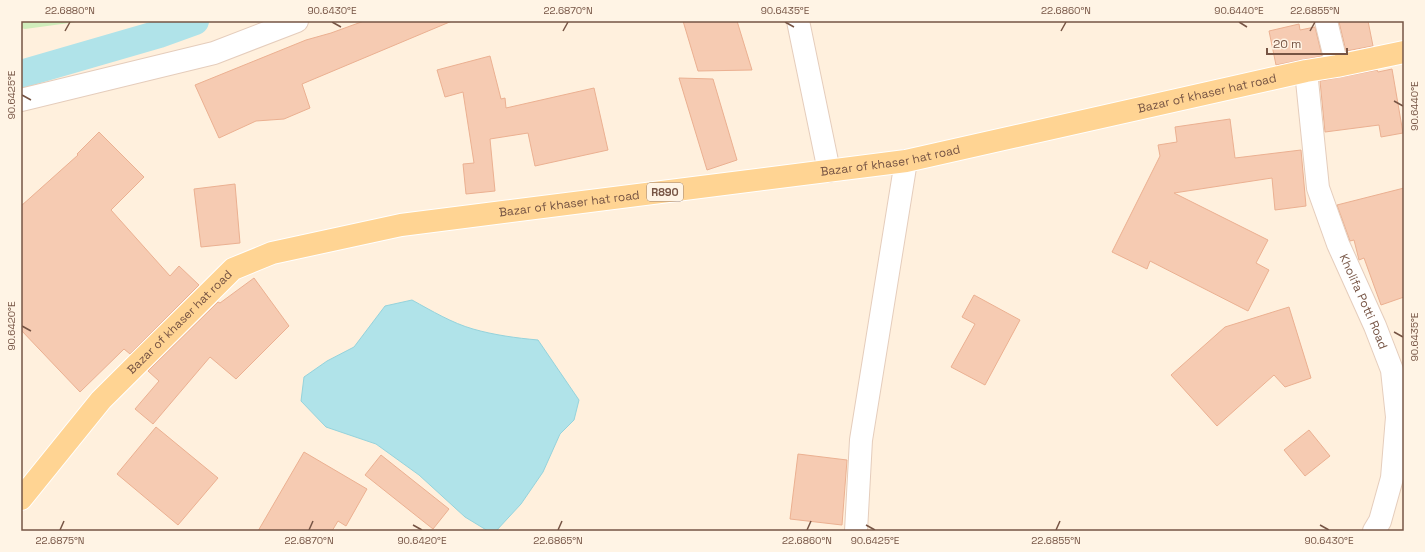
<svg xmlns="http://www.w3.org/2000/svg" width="1425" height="552" font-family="'Space Grotesk',sans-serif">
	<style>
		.green { fill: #d0edbb }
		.water { fill: #b0e3e9; stroke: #95d3dc }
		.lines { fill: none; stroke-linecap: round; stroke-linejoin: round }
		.canal { stroke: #b0e3e9; stroke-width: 28 }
		.building { fill: #f6cbb2; stroke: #ebb091 }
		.minor-casing { stroke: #e5cdbc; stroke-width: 24 }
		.major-casing { stroke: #fff; stroke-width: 24 }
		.minor { stroke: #fff; stroke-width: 22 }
		.major { stroke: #ffd493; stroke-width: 22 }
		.ticks { fill: none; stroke: #765444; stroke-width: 1.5 }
		.labels { text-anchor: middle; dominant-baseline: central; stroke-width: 3; stroke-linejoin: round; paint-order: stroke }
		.shield { fill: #fff4e5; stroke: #9f8474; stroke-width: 1 }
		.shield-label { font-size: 11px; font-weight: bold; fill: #765444 }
		.street-label { font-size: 12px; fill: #765444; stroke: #fff4e5 }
		.neatline { fill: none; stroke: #765444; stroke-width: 1.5 }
		.ticks-label { font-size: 10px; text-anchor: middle; fill: #765444 }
	</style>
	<rect width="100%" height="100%" fill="#fff0dd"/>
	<path class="green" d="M21,21H84L25,29L21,28Z"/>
	<path class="water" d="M412,300C432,311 452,323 473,329C494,335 516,338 538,340L579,400L574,420L560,434L543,472L521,504L496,531H488L465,517L419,475L376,444L326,427L301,401L304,377L327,361L354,347L385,306Z"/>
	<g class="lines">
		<path class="canal" d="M21,74L159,34L195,21"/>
	</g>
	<path class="building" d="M364,21H452L302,84L310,108L284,119L256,121L219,138L195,85L306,40L331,33Z
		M683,21H737L752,70L698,71Z
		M1345,21H1368L1373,46L1346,51L1339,22Z
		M1299,24L1300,30L1315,27L1322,56L1276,65L1269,31Z
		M490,56L501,99L505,98L506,108L594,88L608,150L535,166L528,133L490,139L495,191L466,194L463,164L474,163L463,92L445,97L437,70Z
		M1392,69L1403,133L1381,137L1379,125L1325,132L1320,81L1377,70L1378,72Z
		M679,78L713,79L737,160L707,170Z
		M1230,119L1235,158L1301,150L1306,206L1275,210L1272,178L1174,193L1268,240L1256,263L1269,270L1248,311L1150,261L1147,269L1112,252L1160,156L1158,145L1177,142L1175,127Z
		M99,132L144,177L111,210L170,276L179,266L199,285L130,354L124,349L80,392L21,330V206L78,155L77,154Z
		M235,184L240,243L201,247L194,189Z
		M1404,188V297L1381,305L1364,258L1359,260L1354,240L1350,241L1337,205Z
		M254,278L289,326L236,379L210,357L153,424L135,409L159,381L148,371L218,302L220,303Z
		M974,295L1020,320L985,385L951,367L975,324L962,317Z
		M1289,307L1311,378L1285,387L1274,375L1217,426L1171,375L1225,327Z
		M156,427L218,478L178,525L117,474Z
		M1309,430L1330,456L1305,476L1284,450Z
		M304,452L367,489L346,526L338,521L332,531H258Z
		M798,454L847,460L842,525L790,519Z
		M381,455L449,509L433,529L365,475Z"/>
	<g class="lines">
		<g class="minor-casing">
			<g id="minor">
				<path d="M798,21L829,171"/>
				<path d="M1326,21L1337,66"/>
				<path id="s1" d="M1306,71L1318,188L1338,244L1375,326L1392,370L1397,417L1392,478L1380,521L1374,531"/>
				<path d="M21,100L214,53L297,21"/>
				<path d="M856,531L861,440L906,161"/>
			</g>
		</g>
		<g class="major-casing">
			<g id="major">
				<path id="s2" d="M21,499L101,400L233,269L272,253L401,225L906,161L1306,71L1337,66L1404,52"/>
			</g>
		</g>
		<use href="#minor" class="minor"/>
		<use href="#major" class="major"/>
	</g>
	<path class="ticks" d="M332,22L341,27M785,22L794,27M1239,22L1247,27M65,31L70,22M563,31L568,22M1061,31L1066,22M1310,31L1315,22M22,95L31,100M1394,101L1403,106M22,326L31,331M1394,332L1403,337M413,525L422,530M866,525L875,530M1320,525L1329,530M60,530L64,521M309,530L313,521M558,530L562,521M807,530L811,521M1056,530L1060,521"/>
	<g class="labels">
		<rect class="shield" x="647" y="183" width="36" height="18" rx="3"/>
		<g class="shield-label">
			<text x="665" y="192">R890</text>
		</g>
		<g class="street-label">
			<text stroke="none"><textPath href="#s2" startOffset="1305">Bazar of khaser hat road</textPath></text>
			<text stroke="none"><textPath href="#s2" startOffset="981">Bazar of khaser hat road</textPath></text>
			<text stroke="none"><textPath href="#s2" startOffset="657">Bazar of khaser hat road</textPath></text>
			<text stroke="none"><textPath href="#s1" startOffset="240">Kholifa Potti Road</textPath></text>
			<text stroke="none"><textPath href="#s2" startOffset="238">Bazar of khaser hat road</textPath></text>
		</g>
	</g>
	<rect width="1425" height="552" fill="none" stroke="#fff4e5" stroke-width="44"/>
	<path d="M1267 48v6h80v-6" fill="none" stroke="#765444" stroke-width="2"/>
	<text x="1273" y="48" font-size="12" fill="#765444" stroke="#fff4e5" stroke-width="3" paint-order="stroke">20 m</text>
	<rect x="22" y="22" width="1381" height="508" class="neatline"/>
	<g class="ticks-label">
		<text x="70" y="14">22.6880°N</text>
		<text x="332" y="14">90.6430°E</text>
		<text x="568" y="14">22.6870°N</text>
		<text x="785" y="14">90.6435°E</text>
		<text x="1066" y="14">22.6860°N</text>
		<text x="1239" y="14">90.6440°E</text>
		<text x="1315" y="14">22.6855°N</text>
		<text transform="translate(11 95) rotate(-90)" y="4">90.6425°E</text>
		<text transform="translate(1414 106) rotate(-90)" y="4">90.6440°E</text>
		<text transform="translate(11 326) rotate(-90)" y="4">90.6420°E</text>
		<text transform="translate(1414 337) rotate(-90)" y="4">90.6435°E</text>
		<text x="60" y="544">22.6875°N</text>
		<text x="309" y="544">22.6870°N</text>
		<text x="422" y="544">90.6420°E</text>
		<text x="558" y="544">22.6865°N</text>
		<text x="807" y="544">22.6860°N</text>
		<text x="875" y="544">90.6425°E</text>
		<text x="1056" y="544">22.6855°N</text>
		<text x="1329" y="544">90.6430°E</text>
	</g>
</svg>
